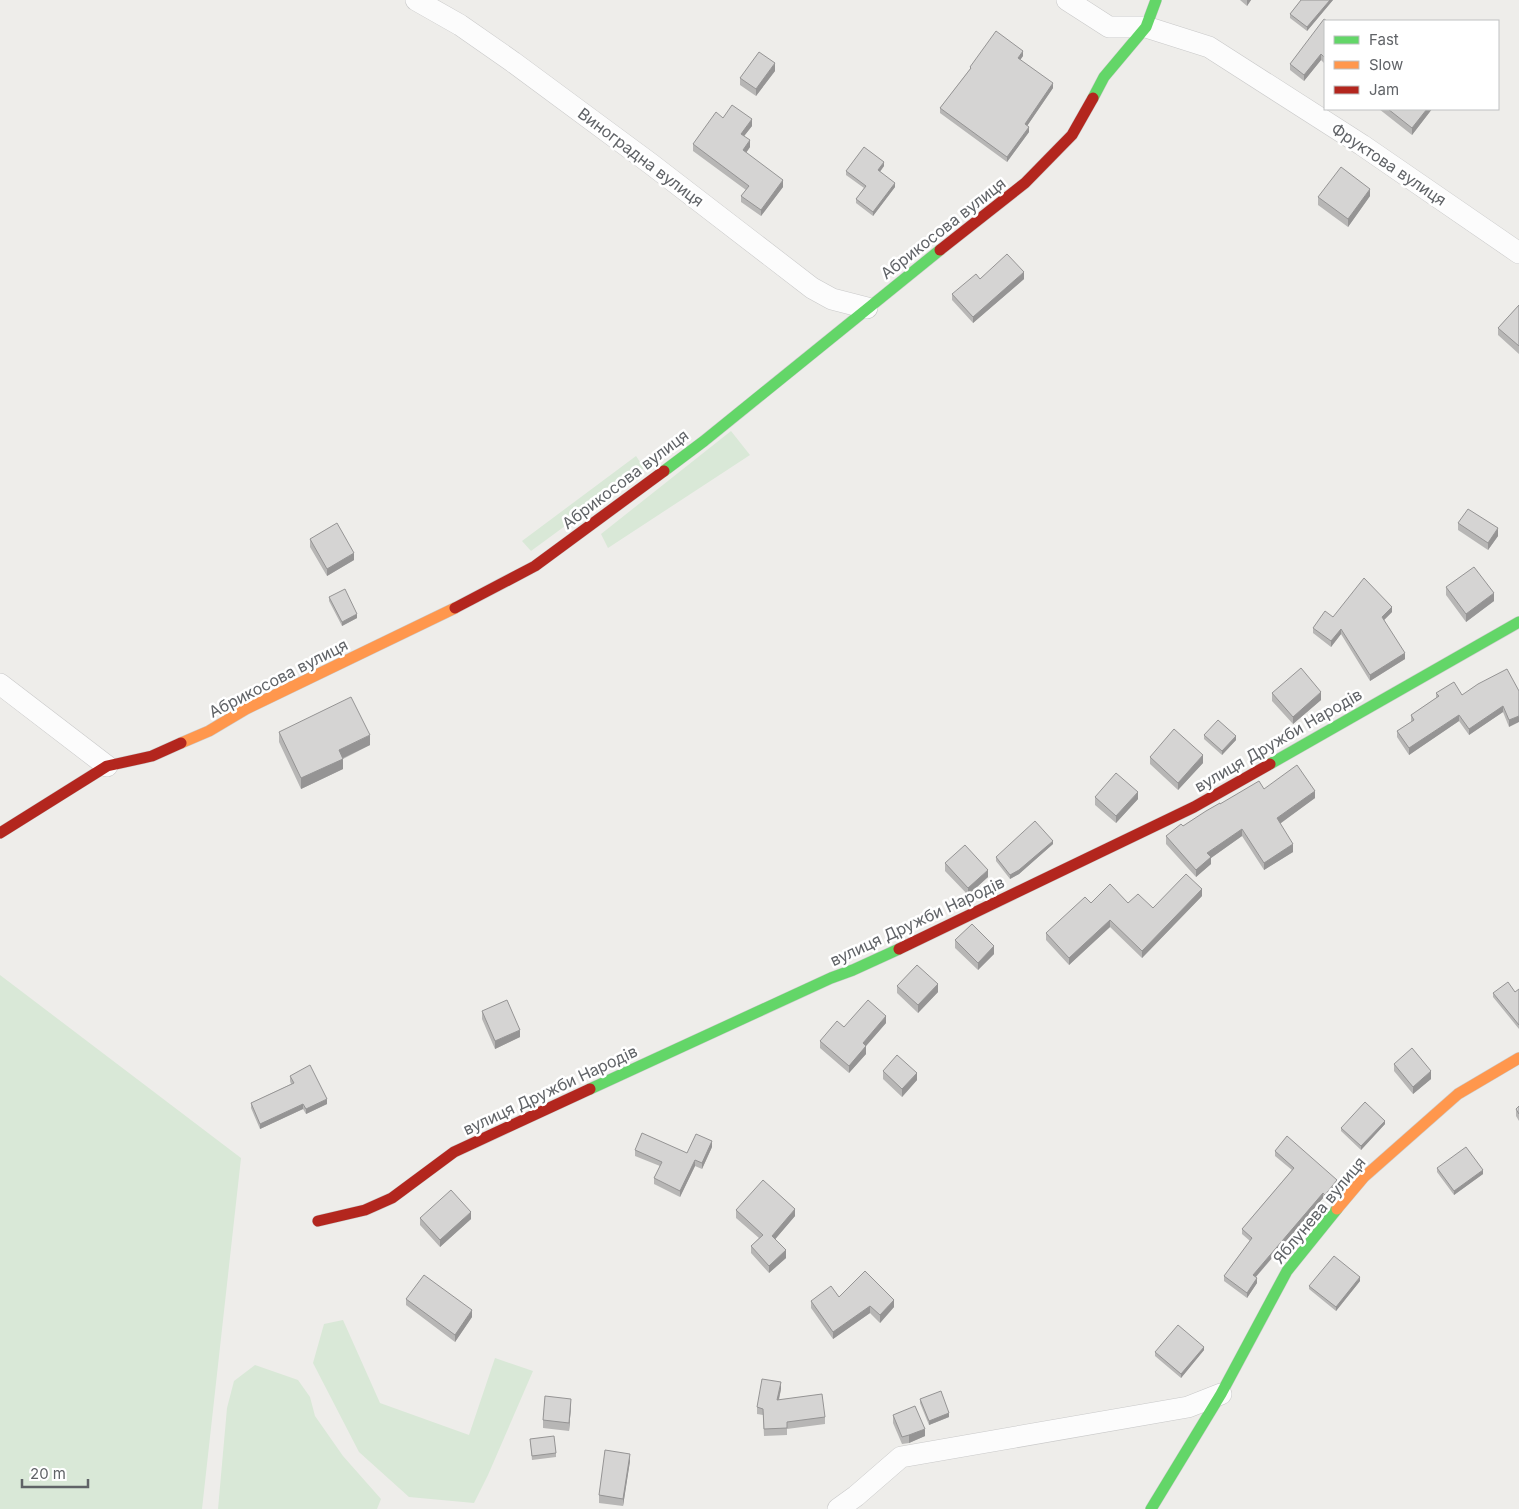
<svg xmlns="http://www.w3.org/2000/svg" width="1519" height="1509" font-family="Inter,sans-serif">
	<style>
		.green { fill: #d9e8d7 }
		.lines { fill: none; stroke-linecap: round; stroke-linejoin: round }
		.street-casing { stroke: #c9c9c9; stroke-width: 22 }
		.fast-casing { stroke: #cbcbcb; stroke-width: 12 }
		.slow-casing { stroke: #cbcbcb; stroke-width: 12 }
		.jam-casing { stroke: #cbcbcb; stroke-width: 12 }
		.street { stroke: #fcfcfc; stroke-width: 21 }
		.fast { stroke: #63d668; stroke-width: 11 }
		.slow { stroke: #ff974d; stroke-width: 11 }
		.jam { stroke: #b3261e; stroke-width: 11 }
		.wall { fill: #b7b6b5 }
		.shaded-wall { fill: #959494 }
		.building { fill: #d5d4d3; stroke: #959494 }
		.labels { text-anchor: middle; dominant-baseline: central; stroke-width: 5; stroke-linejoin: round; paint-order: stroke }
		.street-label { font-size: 16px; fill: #606367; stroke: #fff }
	</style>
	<rect width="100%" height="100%" fill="#eeedea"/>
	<path class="green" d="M731,431L750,455L608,548L601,534Z
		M636,456L644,468L531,551L522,541Z
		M0,975L241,1158L202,1509H0Z
		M343,1320L380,1403L469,1435L495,1358L533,1371L488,1475L474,1503L409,1497L359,1452L313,1363L324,1324Z
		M255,1365L298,1380L310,1397L315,1416L343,1456L381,1499L377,1509H218L227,1408L234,1381Z"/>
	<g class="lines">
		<g class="street-casing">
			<path id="street" d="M416,0L460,25L513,62L651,164L812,288L832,299L867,308
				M1067,0L1109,27H1146L1209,47L1362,145L1519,253
				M0,684L107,766
				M838,1509L856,1496L901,1457L1188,1407L1221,1394"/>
		</g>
		<g class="fast-casing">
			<path id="fast" d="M1093,98L1104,77L1146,27L1156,0
				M664,471L704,441L940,250
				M1270,764L1519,622
				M590,1089L831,978L853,970L899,949
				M1151,1509L1221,1394L1287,1271L1337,1209"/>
		</g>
		<g class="slow-casing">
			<path id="slow" d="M181,743L209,731L246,709L455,608
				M1337,1209L1364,1177L1458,1094L1519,1058"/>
		</g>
		<g class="jam-casing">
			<path id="jam" d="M940,250L1025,183L1072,135L1093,98
				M455,608L535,566L664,471
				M0,833L107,766L152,756L181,743
				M899,949L1194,807L1270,764
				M318,1221L365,1210L392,1198L454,1152L590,1089"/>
		</g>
		<use href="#street" class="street"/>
		<use href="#fast" class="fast"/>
		<use href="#slow" class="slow"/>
		<use href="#jam" class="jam"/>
	</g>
	<path class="wall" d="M1240,0H1251L1247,6Z
		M1301,0H1333L1307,31L1290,18V14Z
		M1325,21V64L1321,60L1304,81L1290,70V64Z
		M1023,56L1020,60L1053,88L1027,126L1029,132L1007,162L940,113V108L970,69V67Z
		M775,71L756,96L740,85V78Z
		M1379,109H1432L1412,135Z
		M723,118L752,126L744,136L750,147L746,153L783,187L761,216L741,202V196L746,190L693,151V144Z
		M884,166L880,172L895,187L873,216L856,203V199L864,188L846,175V171Z
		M1370,196L1348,227L1318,205V197Z
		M980,279H1024L973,323L952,300V294Z
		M1519,305V354L1498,335V328Z
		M1458,523L1498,536L1488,550L1458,530Z
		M310,539L354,560L327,576L310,547Z
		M1446,587L1494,601L1466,622L1446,595Z
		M329,597L357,618L342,626L329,601Z
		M1392,612L1384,620L1405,659L1370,681L1341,634L1331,647L1313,633V628L1333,617Z
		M1519,691L1509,727L1503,712L1469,735L1459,721L1409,755L1397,737V731L1411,722V715L1436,698V693L1462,695Z
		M1272,693L1321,700L1293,724L1272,701Z
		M279,732L370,745L343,759V769L301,789L279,742Z
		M1204,735L1236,740L1222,755L1204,739Z
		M1150,757L1203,763L1178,790L1150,764Z
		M1264,789L1315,798L1280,823L1293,852L1264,870L1242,836L1211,858V864L1196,877L1166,844V836L1183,826Z
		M1095,797L1138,799L1116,823L1095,805Z
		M1053,844L1019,874L1010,879L996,861V857Z
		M945,863L988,877L968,895L945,871Z
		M1202,896L1142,958L1110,927L1069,965L1046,940V933L1091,903H1128L1153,908Z
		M955,940L994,954L978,970L955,948Z
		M897,986L938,992L918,1013L897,993Z
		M1519,989V1029L1493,997V993L1515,992Z
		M482,1011L520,1037L495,1049L482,1019Z
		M886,1023L866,1046V1054L849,1073L820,1048V1041L844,1027Z
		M1394,1064L1431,1079L1413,1094L1394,1071Z
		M883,1071L917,1080L902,1097L883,1079Z
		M290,1076L327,1104L306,1114L303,1109L260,1129L251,1108V1103L291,1084L290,1081Z
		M1519,1106V1121L1516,1116V1109Z
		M1385,1124L1361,1150L1341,1131V1128Z
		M712,1147L702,1169L695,1166L680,1197L654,1184V1178L660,1166L635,1156V1150L687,1153Z
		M1275,1151L1337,1185L1325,1200L1323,1198L1256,1277L1257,1283L1247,1298L1224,1281V1276L1250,1241L1242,1234V1229L1292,1170L1275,1156Z
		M1437,1168L1483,1174L1454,1195L1437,1172Z
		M736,1210L795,1216L775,1239L786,1258L769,1273L751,1253V1246L759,1238L736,1218Z
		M420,1218L471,1219L440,1247L420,1225Z
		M1360,1281L1336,1311L1309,1289V1286Z
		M839,1297L894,1307L880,1323L870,1313L833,1339L811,1308V1301Z
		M406,1299L472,1317L455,1342L406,1305Z
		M1204,1350L1181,1378L1155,1356V1352Z
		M781,1389L779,1400L825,1417V1424L787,1429V1435L764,1436L763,1415L757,1414V1407Z
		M920,1399L949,1417L929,1425L920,1403Z
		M571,1406L569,1431L543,1428V1420Z
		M893,1415L925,1436L909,1443L902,1444L893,1423Z
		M530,1439L556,1453V1457L532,1460Z
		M630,1461L623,1506L599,1503V1495Z"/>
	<path class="shaded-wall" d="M1247,0H1251L1247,6Z
		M1330,0H1333L1307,31V27Z
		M1023,51V56L1018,63V58Z
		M1321,54V60L1304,81V75Z
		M775,63V71L756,96V89Z
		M1053,83V88L1025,129V124Z
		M1427,109H1432L1412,135V128Z
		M752,119V126L741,140V134Z
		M1029,127V132L1007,162V157Z
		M750,140V147L743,157V150Z
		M884,162V166L878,174V170Z
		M783,180V187L761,216V210Z
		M895,183V187L873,216V212Z
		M1370,189V196L1348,227V219Z
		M1024,272V279L973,323V317Z
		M1498,528V536L1488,550V543Z
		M354,553V560L327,576V569Z
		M1494,593V601L1466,622V614Z
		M1392,607V612L1382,622V617Z
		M357,614V618L342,626V622Z
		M1341,629V634L1331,647V641Z
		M1405,653V659L1370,681V675Z
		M1321,692V700L1293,724V717Z
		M1503,706V712L1469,735V729Z
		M1459,715V721L1409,755V748Z
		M1519,716V722L1509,727V720Z
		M370,735V745L339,760V750Z
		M1236,736V740L1222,755V751Z
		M1203,755V763L1178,790V783Z
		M343,759V769L301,789V778Z
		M1315,791V798L1277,826V818Z
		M1138,792V799L1116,823V816Z
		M1242,829V836L1211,858V864L1196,877V870L1207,853Z
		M1053,841V844L1019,874L1010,879V875Z
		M1293,844V852L1264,870V863Z
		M988,870V877L968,895V888Z
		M1202,889V896L1142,958V951Z
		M1110,920V927L1069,965V958Z
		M994,946V954L978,970V963Z
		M938,984V992L918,1013V1005Z
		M886,1016V1023L866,1046V1054L849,1073V1066L863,1043Z
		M520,1030V1037L495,1049V1041Z
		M1431,1071V1079L1413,1094V1087Z
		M917,1073V1080L902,1097V1089Z
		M327,1099V1104L306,1114V1109Z
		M303,1104V1109L260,1129V1124Z
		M1385,1121V1124L1361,1150V1146Z
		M712,1141V1147L702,1169V1163Z
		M695,1160V1166L680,1197V1191Z
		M1483,1170V1174L1454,1195V1191Z
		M1337,1180V1185L1325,1200V1195Z
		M1323,1193V1198L1253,1280V1275Z
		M795,1209V1216L772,1243V1236Z
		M471,1212V1219L440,1247V1240Z
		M786,1250V1258L769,1273V1266Z
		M1360,1277V1281L1336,1311V1307Z
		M1257,1278V1283L1247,1298V1293Z
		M894,1300V1307L880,1323V1315Z
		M870,1306V1313L833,1339V1332Z
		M472,1310V1317L455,1342V1335Z
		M1204,1347V1350L1181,1378V1374Z
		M781,1382V1389L777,1407V1400Z
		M571,1399V1406L569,1431V1423Z
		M949,1413V1417L929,1425V1421Z
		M925,1429V1436L909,1443V1435Z
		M630,1454V1461L623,1506V1499Z"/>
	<path class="building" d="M1301,0H1330L1307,27L1290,14Z
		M1324,19L1327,21H1325V58L1321,54L1304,75L1290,64Z
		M996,31L1023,51L1018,58L1053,83L1025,124L1029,127L1007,157L940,108L971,68L970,67Z
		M759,52L775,63L756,89L740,78Z
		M732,105L752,119L741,134L750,140L743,150L783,180L761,210L741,196L749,186L693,144L716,112L723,118Z
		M1388,109H1427L1412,128Z
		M864,147L884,162L878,170L895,183L873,212L856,199L866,186L846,171Z
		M1341,167L1370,189L1348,219L1318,197Z
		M1007,254L1024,272L973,317L952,294L976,274L980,279Z
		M1519,305V346L1498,328Z
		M1468,509L1498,528L1488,543L1458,523Z
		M337,523L354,553L327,569L310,539Z
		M1474,567L1494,593L1466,614L1446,587Z
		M1364,578L1392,607L1382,617L1405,653L1370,675L1341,629L1331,641L1313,628L1325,611L1333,617Z
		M345,589L357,614L342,622L329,597Z
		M1301,668L1321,692L1293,717L1272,693Z
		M1507,669L1519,691V716L1509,720L1503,706L1469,729L1459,715L1409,748L1397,731L1414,720L1411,715L1439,696L1436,693L1454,682L1462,695L1478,684Z
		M351,697L370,735L339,750L343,759L301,778L279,732Z
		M1218,720L1236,736L1222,751L1204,735Z
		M1174,729L1203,755L1178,783L1150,757Z
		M1297,765L1315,791L1277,818L1293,844L1264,863L1242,829L1207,853L1211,857L1196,870L1166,836L1181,824L1183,826L1206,811L1220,803V804L1259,781L1264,789Z
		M1116,773L1138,792L1116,816L1095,797Z
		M1035,821L1053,841L1019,870L1010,875L996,857Z
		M965,845L988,870L968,888L945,863Z
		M1186,874L1202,889L1142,951L1110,920L1069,958L1046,933L1085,897L1091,903L1110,884L1128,903L1138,894L1153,908Z
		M972,924L994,946L978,963L955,940Z
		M917,965L938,984L918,1005L897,986Z
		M1508,982L1515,992L1519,989V1025L1493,993Z
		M507,1000L520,1030L495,1041L482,1011Z
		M868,1000L886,1016L863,1043L866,1046L849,1066L820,1041L837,1021L844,1027Z
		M1412,1048L1431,1071L1413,1087L1394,1064Z
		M897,1055L917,1073L902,1089L883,1071Z
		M310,1065L327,1099L306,1109L303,1104L260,1124L251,1103L294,1083L290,1076Z
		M1365,1102L1385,1121L1361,1146L1341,1128Z
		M1519,1106V1114L1516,1109Z
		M642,1133L687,1153L696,1134L712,1141L702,1163L695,1160L680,1191L654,1178L662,1162L635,1150Z
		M1287,1136L1337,1180L1325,1195L1323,1193L1253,1275L1257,1278L1247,1293L1224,1276L1252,1238L1242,1229L1294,1168L1275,1151Z
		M1466,1147L1483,1170L1454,1191L1437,1168Z
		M763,1180L795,1209L772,1236L786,1250L769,1266L751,1246L763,1235L736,1210Z
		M451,1190L471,1212L440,1240L420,1218Z
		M1334,1256L1360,1277L1336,1307L1309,1286Z
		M865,1271L894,1300L880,1315L870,1306L833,1332L811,1301L831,1286L839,1297Z
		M424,1275L472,1310L455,1335L406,1299Z
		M1178,1325L1204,1347L1181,1374L1155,1352Z
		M762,1379L781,1382L777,1400L822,1394L825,1417L787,1422V1428L764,1429L763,1409L757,1407Z
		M941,1391L949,1413L929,1421L920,1399Z
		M545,1396L571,1399L569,1423L543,1420Z
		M915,1406L925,1429L909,1435L902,1437L893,1415Z
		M554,1436L556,1453L532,1456L530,1439Z
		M605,1450L630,1454L623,1499L599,1495Z"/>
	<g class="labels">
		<g class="street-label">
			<text transform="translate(641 157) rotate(37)">Виноградна вулиця</text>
			<text transform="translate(1389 164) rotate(34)">Фруктова вулиця</text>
			<text transform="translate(943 228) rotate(-38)">Абрикосова вулиця</text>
			<text transform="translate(625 479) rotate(-37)">Абрикосова вулиця</text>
			<text transform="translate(278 678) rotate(-27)">Абрикосова вулиця</text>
			<text transform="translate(1278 740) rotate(-30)">вулиця Дружби Народів</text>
			<text transform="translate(917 921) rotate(-25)">вулиця Дружби Народів</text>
			<text transform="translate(550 1090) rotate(-25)">вулиця Дружби Народів</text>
			<text transform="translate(1319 1210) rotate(-50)">Яблунева вулиця</text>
		</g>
	</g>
	<rect x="1324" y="20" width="175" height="90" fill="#ffffff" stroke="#bfc1c2"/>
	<rect x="1334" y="36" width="25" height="8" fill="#63d668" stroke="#bfc1c2"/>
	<text x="1369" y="45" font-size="15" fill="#606367">Fast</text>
	<rect x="1334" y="61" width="25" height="8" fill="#ff974d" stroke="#bfc1c2"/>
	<text x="1369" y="70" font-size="15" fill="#606367">Slow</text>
	<rect x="1334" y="86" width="25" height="8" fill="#b3261e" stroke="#bfc1c2"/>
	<text x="1369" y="95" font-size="15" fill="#606367">Jam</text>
	<path d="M22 1479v8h66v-8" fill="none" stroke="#606367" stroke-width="2.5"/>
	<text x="30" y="1479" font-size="15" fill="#606367" stroke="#ffffff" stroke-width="4" paint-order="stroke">20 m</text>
</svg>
